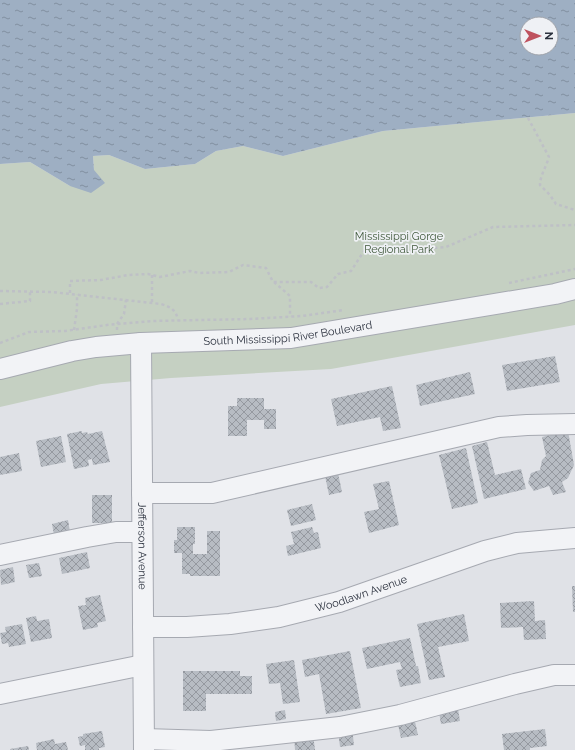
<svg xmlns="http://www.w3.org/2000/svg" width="575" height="750" font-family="Raleway,sans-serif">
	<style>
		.green { fill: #c5d0c2 }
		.water { fill: url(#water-ripples); fill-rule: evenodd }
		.building { fill: url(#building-cross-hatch) }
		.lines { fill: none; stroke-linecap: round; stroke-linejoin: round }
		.minor-casing { stroke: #a6a9b1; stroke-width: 22 }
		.path { stroke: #bec0c6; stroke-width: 2.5; stroke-dasharray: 3 3; stroke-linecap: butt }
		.minor { stroke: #f2f3f6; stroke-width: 20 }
		.labels { text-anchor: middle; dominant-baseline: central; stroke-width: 3.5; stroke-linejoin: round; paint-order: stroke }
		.park-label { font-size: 11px; fill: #3e5739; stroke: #eff1f5 }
		.street-label { font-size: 11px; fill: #2a303d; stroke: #eff1f5 }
	</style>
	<defs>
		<pattern id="water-ripples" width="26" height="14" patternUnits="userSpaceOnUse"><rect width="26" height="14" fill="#9eafc3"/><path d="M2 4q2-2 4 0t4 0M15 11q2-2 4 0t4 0" fill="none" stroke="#818fa0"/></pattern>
		<pattern id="building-cross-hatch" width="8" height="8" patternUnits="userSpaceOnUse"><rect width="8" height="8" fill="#b7bcc3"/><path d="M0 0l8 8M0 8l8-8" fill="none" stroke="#9599a0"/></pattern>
	</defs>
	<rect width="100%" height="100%" fill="#e0e2e7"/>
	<path class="green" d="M575,113V325L331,369L171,378L101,384L0,407V164L30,162L70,186L94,170L93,156L109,155L145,169L195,164L216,151L243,146L283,156L383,131Z"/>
	<path class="water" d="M0,0H575V113L383,131L283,156L243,146L216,151L195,164L145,169L109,155L93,156L94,170L105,183L91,193L70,186L30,162L0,164ZM527,24H551V48H527Z"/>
	<path class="building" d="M555,356L560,382L507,391L502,365Z
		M470,372L475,394L420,406L416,385Z
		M392,386L401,428L383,431L380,417L337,426L331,399Z
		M237,398H264V409H276V429H264V420H247V436H228V406H237Z
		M82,431V433L87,432L88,434L102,431L110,462L93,465L92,459L88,460L89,466L74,469L67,434Z
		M568,431L574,465L568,478L562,482L566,492L553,495L549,486L534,491L528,483L531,473L540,470L542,460L546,456L542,437Z
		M61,436L66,462L41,467L36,441Z
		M487,442L495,475L521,469L526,489L484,499L472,446Z
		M466,448L478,503L452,509L439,455Z
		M19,453L22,471L0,475V457Z
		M338,473L342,492L329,495L325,476Z
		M389,481L399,525L369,533L364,512L379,509L373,484Z
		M92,495H112V523H92Z
		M312,504L316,520L291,526L287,510Z
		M68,520L70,532L54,535L52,524Z
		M177,527H195V544H193V554H207V531H220V576H190V574H182V553H174V540H177Z
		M312,527L314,533L318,532L321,548L288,556L286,546L294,544L291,532Z
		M87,552L90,568L62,574L59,558Z
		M39,563L42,576L29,578L26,565Z
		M13,567L15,582L1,585L0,570Z
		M572,586H575V612H573Z
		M100,595L106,621L97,623L98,627L83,630L78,606L86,605L85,598Z
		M534,601L535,621L545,620L546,639L524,640L523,627L501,628L500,603Z
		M464,614L469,641L438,647L445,677L429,680L417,624Z
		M36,616L37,621L49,619L52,638L31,642L26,618Z
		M22,624L26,644L9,647L8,643L2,644L0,633L6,632L5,627Z
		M410,638L416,666H418L421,683L400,687L396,670L402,669L400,662L367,669L362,648Z
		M350,651L361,708L326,714L319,674L305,677L302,660Z
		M294,660L300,702L283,704L280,683L269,684L266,664Z
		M183,671H240V676H252V694H206V711H183Z
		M457,703L460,721L441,724L438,706Z
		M285,710L286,719L276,721L275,712Z
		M414,717L418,735L401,738L397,720Z
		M352,728L354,745L340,747L338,730Z
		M545,729L547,746L530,748V750H504L502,734Z
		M102,731L105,747L99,748V750H85V745L80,746L78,737L83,736V734Z
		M313,734L315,750H295L294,736Z
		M54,739L55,744L66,742L68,750H37L36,743Z
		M28,746L29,750H11L10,749Z"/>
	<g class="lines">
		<g class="minor-casing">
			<g id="minor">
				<path id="s1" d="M141,343L144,750"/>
				<path id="s2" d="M0,369L72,351L96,347L141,343L291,338L555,294L575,289"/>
				<path d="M142,493H212L499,427L527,425L575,424"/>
				<path d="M0,555L87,537L116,532H142"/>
				<path id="s3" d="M143,627H187L230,624L279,617L339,602L485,551L517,543L575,538"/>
				<path d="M0,694L143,665"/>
				<path d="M144,739L211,741L340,727L400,715L515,684L554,675H575"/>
			</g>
		</g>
		<path class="path" d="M528,118L549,157C546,167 540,176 540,185L550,195L556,204L575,210
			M152,275V303
			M274,282L290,296V317
			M509,283L575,269
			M0,291L52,292L161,304C171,307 176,310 178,320
			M70,293V281L101,280L128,275L148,274L160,277L190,271L199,273L229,272L243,265L266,268L273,282H311L319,288L327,287L338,274L351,271L364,251L406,250L446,247L493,227L575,225
			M0,304L30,301V291
			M74,330L77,309V294
			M117,330V324L124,314L126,300
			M0,343L29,332L65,331L107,325L152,321L250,319L302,316L344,310"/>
		<use href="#minor" class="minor"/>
	</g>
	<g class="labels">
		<g class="park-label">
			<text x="399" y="236">Mississippi Gorge<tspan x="399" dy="13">Regional Park</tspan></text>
		</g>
		<g class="street-label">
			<text stroke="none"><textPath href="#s2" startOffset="291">South Mississippi River Boulevard</textPath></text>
			<text stroke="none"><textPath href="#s1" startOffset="203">Jefferson Avenue</textPath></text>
			<text stroke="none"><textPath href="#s3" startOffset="222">Woodlawn Avenue</textPath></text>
		</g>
	</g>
	<g transform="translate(539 36) rotate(90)"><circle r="19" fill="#eff1f5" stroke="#a0a4ab"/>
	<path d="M0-3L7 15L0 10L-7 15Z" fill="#bf525f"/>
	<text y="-6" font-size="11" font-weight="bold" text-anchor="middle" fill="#2a303d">N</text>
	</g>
</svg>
